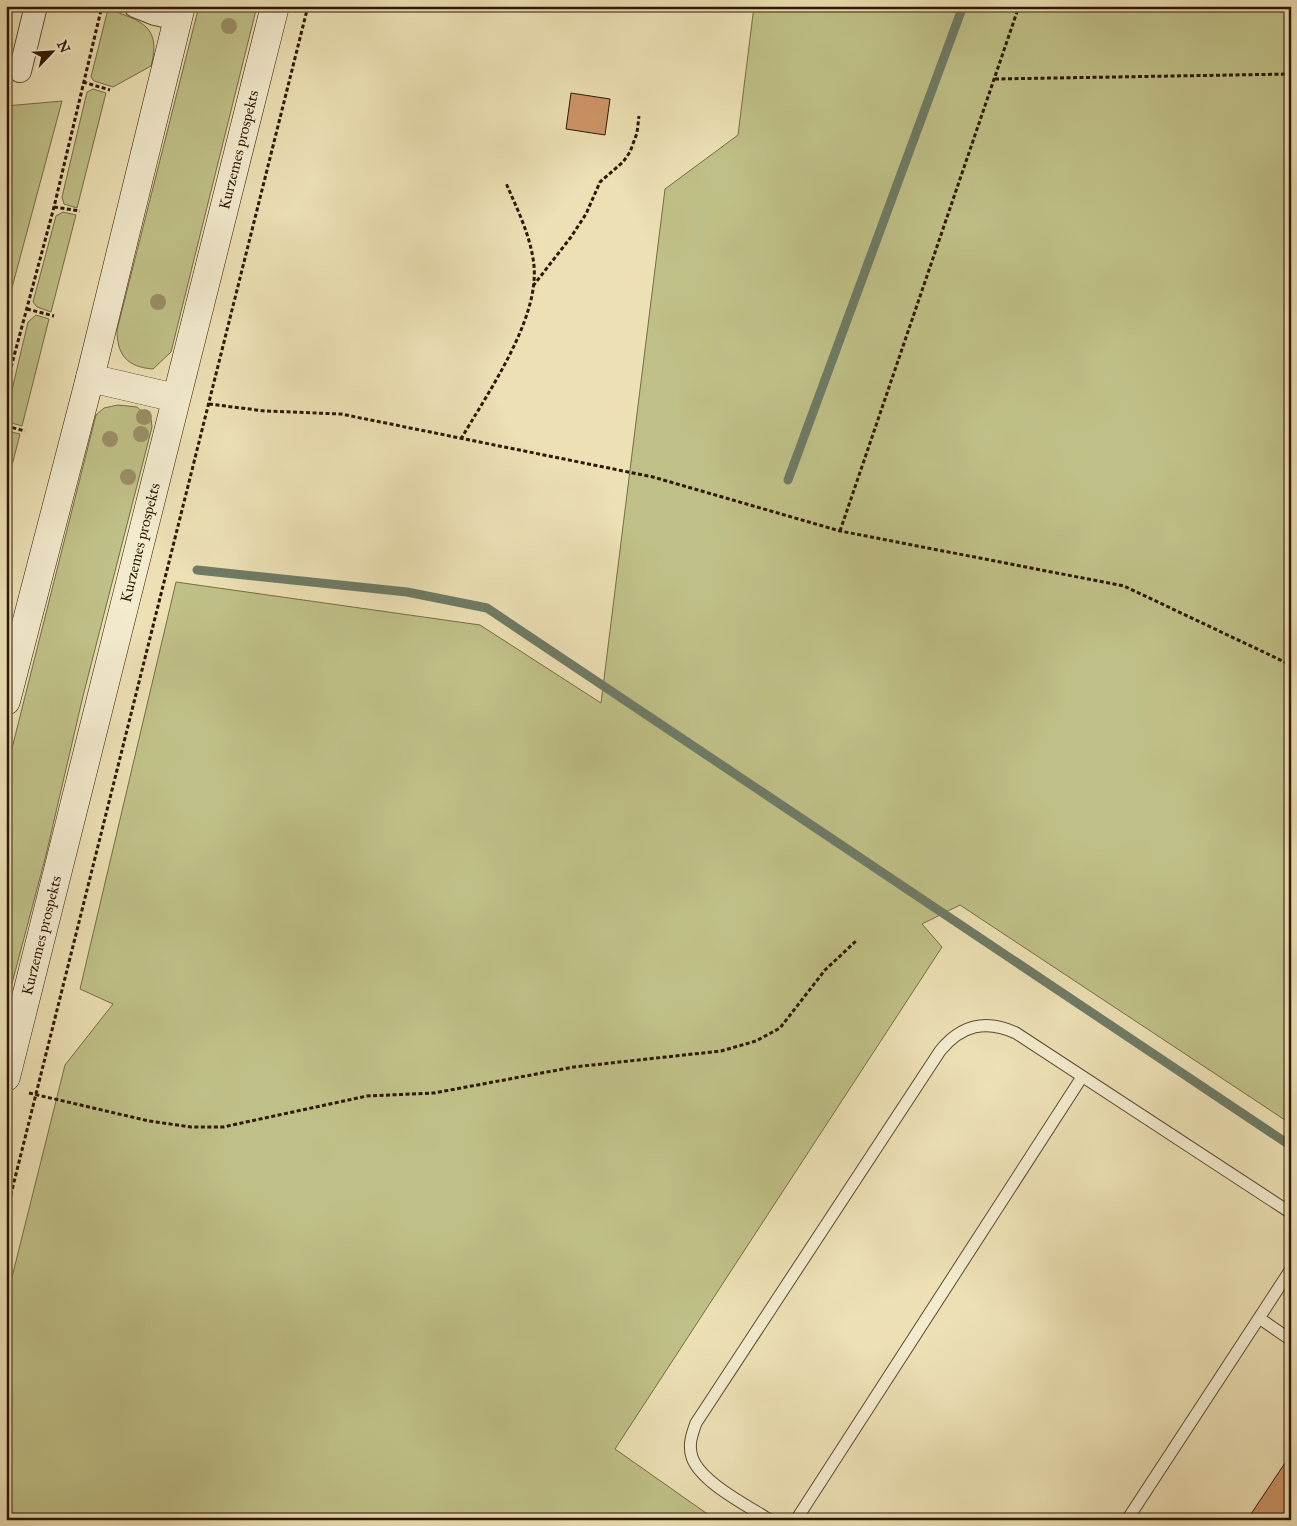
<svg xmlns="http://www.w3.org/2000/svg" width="1297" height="1526" font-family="'IM FELL Great Primer',serif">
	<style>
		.green { fill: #bfc087; stroke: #766c44 }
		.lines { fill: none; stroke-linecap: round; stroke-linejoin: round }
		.stream { stroke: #6e7b65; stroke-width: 9 }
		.building { fill: #cc9467; stroke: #2d1700 }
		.lane-casing { stroke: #5d492d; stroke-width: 13 }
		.street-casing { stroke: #5d492d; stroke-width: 24 }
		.secondary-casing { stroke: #2d1700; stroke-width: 29 }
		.path { stroke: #2d1700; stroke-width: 3; stroke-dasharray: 4 2.5; stroke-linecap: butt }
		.lane { stroke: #f3ebce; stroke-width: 11 }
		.street { stroke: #f3ebce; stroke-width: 22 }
		.secondary { stroke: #f3ebce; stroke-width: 28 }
		.tree { fill: #9b8e67 }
		.labels { text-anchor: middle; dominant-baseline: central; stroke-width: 5; stroke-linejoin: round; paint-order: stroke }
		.street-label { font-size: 15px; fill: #2d1700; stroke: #f3ebce }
	</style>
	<rect width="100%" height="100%" fill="#ece0b4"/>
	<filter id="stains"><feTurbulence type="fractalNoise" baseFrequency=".004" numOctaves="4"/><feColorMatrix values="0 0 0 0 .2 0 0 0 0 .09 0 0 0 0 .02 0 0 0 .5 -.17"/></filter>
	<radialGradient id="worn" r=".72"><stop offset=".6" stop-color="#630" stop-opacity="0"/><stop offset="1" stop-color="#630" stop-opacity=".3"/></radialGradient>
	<path class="green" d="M199,6H257L171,352L153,369C127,367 117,355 117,330Z
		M754,6H1291V1124L960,905L922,924L942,947L615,1449L716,1520H6V1301L65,1065L113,1004L80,989L176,582L480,625L601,703L665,189L738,135Z
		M108,9C141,21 162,26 151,66L113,87L94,81L91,77Z
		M93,89L106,93L77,208L64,204L62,197L87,92Z
		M62,101L6,310V106Z
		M63,212L76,215L51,312L37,307L33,302L56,216Z
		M36,315L49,319L22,426L8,422L6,415L28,322Z
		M118,405L137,407L151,419L152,427L83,696L46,855L6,1006V772L96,415L104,408Z
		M7,431L20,434L6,489V432Z"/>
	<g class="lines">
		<path class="stream" d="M788,480L963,6
			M197,570L407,592L487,608L1291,1146"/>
	</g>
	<path class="building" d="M571,93L610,99L605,135L566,129Z
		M1291,1454V1520H1247Z"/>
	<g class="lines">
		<g class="lane-casing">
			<path id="lane" d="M1259,1318L1291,1340
				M770,1520C748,1506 700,1482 692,1457C688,1445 692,1434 696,1423L940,1051C961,1025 986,1019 1016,1033L1291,1213
				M796,1520L1082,1077
				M1127,1520L1291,1269"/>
		</g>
		<g class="street-casing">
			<path id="street" d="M135,6L155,14L178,19
				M20,71L36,6"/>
		</g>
		<g class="secondary-casing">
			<g id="secondary">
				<path d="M90,378L176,398"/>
				<path d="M6,701L90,378L181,6"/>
				<path id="s1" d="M6,1077L275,6"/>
			</g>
		</g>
		<path class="path" d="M995,79L1291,74
			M83,82L110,90
			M54,207L80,211
			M533,286L571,237L586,214L600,182L623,162L630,152L637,133L639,116
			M27,309L54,316
			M6,386L54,207L102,6
			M209,404L265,411L341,414L653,477L840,531L1124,586L1291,665
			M6,426L25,431
			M461,439C487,394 539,320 534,266C531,236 517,209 506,183
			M840,531L1019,6
			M29,1093L149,1121L191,1127H223L367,1096L434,1093L574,1067L721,1051L756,1041L780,1028L825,970L856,941
			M6,1214L308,6"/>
		<use href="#lane" class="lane"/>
		<use href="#street" class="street"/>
		<use href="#secondary" class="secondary"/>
	</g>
	<g class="tree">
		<circle cx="229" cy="26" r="8"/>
		<circle cx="158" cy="302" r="8"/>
		<circle cx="144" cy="417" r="8"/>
		<circle cx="141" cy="434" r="8"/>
		<circle cx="110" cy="439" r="8"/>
		<circle cx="128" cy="477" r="8"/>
	</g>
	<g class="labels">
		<g class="street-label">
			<text stroke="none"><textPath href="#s1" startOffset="956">Kurzemes prospekts</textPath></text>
			<text stroke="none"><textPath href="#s1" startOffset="551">Kurzemes prospekts</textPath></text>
			<text stroke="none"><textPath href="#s1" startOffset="146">Kurzemes prospekts</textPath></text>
		</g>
	</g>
	<rect width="1297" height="1526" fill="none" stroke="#ece0b4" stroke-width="25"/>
	<rect x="8" y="8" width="1282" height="1511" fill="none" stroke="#2d1700" stroke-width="2.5"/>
	<rect x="12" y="12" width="1272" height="1501" fill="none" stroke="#2d1700"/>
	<g transform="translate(52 52) rotate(65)" stroke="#f3ebce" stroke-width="4" paint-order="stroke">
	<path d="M0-4L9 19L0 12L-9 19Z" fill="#2d1700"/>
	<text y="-8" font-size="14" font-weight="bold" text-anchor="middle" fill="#2d1700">N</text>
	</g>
	<rect width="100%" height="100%" filter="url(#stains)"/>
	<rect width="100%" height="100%" fill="url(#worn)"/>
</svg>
